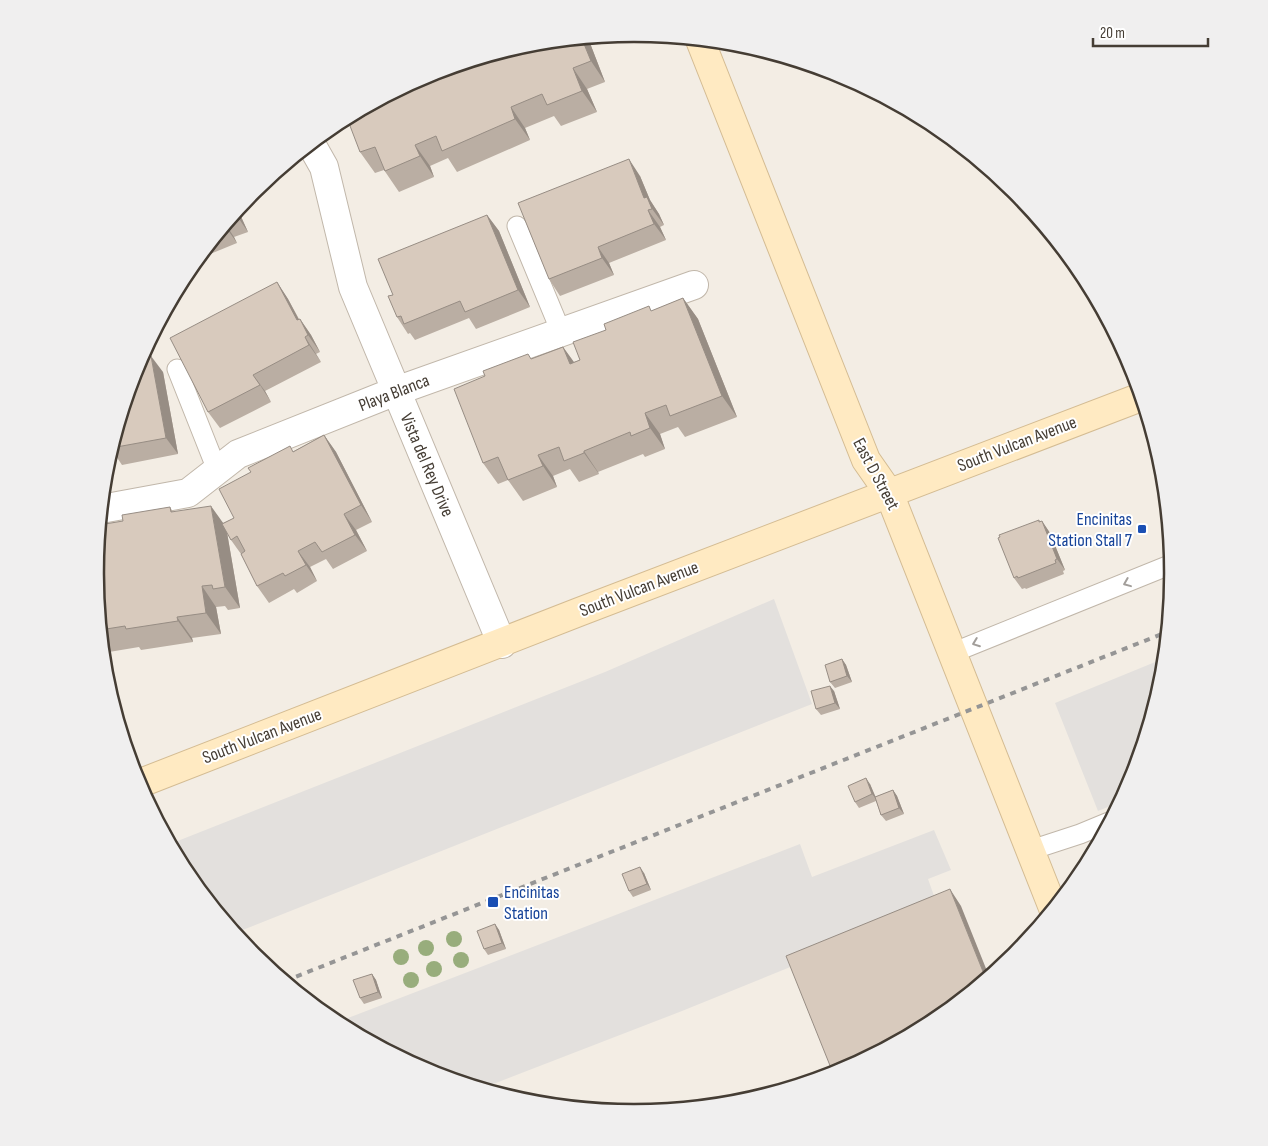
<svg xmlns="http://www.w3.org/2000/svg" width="1268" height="1146" font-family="'Sofia Sans Condensed',sans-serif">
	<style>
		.parking { fill: #e3e0dd }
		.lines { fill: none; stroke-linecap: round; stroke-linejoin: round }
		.lane-casing { stroke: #c1b7aa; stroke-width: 21 }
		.street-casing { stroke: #c1b7aa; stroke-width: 30 }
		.secondary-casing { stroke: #d4bc93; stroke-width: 30 }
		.lane { stroke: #fff; stroke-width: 19 }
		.street { stroke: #fff; stroke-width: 28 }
		.secondary { stroke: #ffeac2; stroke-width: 28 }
		.rail { stroke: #959595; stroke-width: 4; stroke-dasharray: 6 6; stroke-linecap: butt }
		.tree { fill: #98ad7c }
		.wall { fill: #baaea3 }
		.shaded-wall { fill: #978d84 }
		.building { fill: #d8cabd; stroke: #978d84 }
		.oneway { stroke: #a29e9a }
		.transit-dot { fill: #1a4fb4; stroke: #fff; stroke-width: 2 }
		.labels { text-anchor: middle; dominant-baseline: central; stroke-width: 4; stroke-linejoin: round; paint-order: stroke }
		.street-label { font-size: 18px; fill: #453d34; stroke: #fff }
		.transit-label { font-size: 18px; fill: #164399; stroke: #fff; text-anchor: end }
		.rim { fill: none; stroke: #453d34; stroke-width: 2.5 }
	</style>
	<rect width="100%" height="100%" fill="#f3ede4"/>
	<path class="parking" d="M774,599L812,704L235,933L185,872L170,844L605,672Z
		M1165,658L1163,678L1132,780L1120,802L1098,811L1055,703Z
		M934,830L951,870L928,879L938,907L682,1011L483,1088L427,1071L354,1032L348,1018L800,844L812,877Z"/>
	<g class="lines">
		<g class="lane-casing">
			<path id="lane" d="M517,226L561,332
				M177,369L217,470
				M952,653L1172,564
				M1031,850L1080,834L1109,822"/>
		</g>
		<g class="street-casing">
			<path id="street" d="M311,144L324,167L353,287L502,644
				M101,509L188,493L238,454L396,391L694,285"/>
		</g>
		<g class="secondary-casing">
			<path id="secondary" d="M700,40L866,460L889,493L1053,908
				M138,784L579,612L1141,397"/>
		</g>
		<use href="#lane" class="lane"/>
		<use href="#street" class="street"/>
		<use href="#secondary" class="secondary"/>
		<path class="rail" d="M285,981L1167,632"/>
	</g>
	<g class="tree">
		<circle cx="454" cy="939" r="8"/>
		<circle cx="426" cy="948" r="8"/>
		<circle cx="401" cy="957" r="8"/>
		<circle cx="461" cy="960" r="8"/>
		<circle cx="434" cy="969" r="8"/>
		<circle cx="411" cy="980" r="8"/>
	</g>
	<path class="wall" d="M588,38L605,82L587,89L597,112L561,126L554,116L525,128L530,140L457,172L448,158L430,166L434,177L399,192L384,170L375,173L360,152L529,44Z
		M640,176L650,200L659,214L664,225L660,227L666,240L609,263L614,275L560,296L549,279Z
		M252,192L256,200L240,207Z
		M238,210L248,232L234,237L237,243L198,259Z
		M487,215L499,231L530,307L476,329L469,318L415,340L410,333L408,334L397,317L393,295Z
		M277,282L288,299L299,319H300L311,335L320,352L316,354L321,362L265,391L271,402L220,428L208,412Z
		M683,298L698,319L737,417L685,437L678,427L660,434L665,449L645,457L643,454L598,472L599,474L579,482L570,469L553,476L557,487L523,501L508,480L498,484L483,463L532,359L563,347L574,362L580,360L652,311Z
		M136,366L163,372L178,454L122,465L114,453L109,454Z
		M324,435L336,452L372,522L356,530L367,551L333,569L326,559L310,567L317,581L297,593L294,589L269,603L257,586L241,554L231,540L227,532L240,608L228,610L225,606L216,607L221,634L192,638L193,642L141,650L139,647L103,653L95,573L123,521L170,507L173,512L223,523L234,518L294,451Z
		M1042,521L1050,533L1065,570L1063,571L1064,574L1026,589L1025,588L1022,589L1014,578L1040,522Z
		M842,659L846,665L852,682L835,688L830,682Z
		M834,691L840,709L821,715L816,709Z
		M870,784L875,797L893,790L897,796L904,814L886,821L881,815L876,801L859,808L855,802Z
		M644,873L651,890L633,897L629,891Z
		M495,924L499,930L506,949L488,955L484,949Z
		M372,974L376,980L382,998L364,1004L360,998Z"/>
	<path class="shaded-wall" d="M588,38L605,82L591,61L582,39Z
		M573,68L587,89L597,112L582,91Z
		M511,107L525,128L530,140L515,119Z
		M415,145L430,166L434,177L420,156Z
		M629,159L640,176L650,200L659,214L664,225L644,198Z
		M252,192L256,200L251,194Z
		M238,210L248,232L235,213Z
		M648,210L660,227L666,240L654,224Z
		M487,215L499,231L530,307L518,290Z
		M226,225L234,237L237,243L225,226Z
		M598,247L609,263L614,275L602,258Z
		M277,282L288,299L308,337L297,320Z
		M683,298L698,319L737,417L722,396Z
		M300,319L311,335L320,352L308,335Z
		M305,337L316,354L321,362L309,345Z
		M563,347L578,368L570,364Z
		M151,356L163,372L178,454L166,438Z
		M253,375L265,391L271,402L260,385Z
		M645,413L660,434L665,449L650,428Z
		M324,435L336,452L372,522L361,505Z
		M584,451L598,472L599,474L584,453Z
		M538,455L553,476L557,487L543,466Z
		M211,506L226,527L240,608L225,587Z
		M344,514L356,530L367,551L355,535Z
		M1039,520L1046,530L1042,521L1050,533L1065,570L1057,559Z
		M298,551L310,567L317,581L306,565Z
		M202,586L216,607L221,634L206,613Z
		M177,617L192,638L193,642L178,621Z
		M842,659L846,665L852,682L847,676Z
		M830,686L834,691L840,709L835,703Z
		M866,778L870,784L877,800L872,794Z
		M893,790L897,796L904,814L899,808Z
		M640,867L644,873L651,890L647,884Z
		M950,889L961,906L989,976L986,979Z
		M495,924L499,930L506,949L502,943Z
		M372,974L376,980L382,998L378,992Z"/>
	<path class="building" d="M582,39L591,61L573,68L582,91L547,105L542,94L511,107L515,119L442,151L436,136L415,145L420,156L385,171L375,147L360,152L347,118L428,75L529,44Z
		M629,159L644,198L647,197L652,209L648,210L654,224L598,247L602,258L549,279L518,203Z
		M487,215L518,290L465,312L460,301L404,324L401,316L397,317L388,296L393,295L378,259Z
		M277,282L297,320L300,319L308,335L305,337L309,345L253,375L260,385L208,412L170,338Z
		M683,298L722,396L670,416L666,405L645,413L650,428L631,436L630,432L584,451V453L564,461L559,447L538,455L543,466L508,480L498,457L483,463L454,389L485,376L483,371L528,354L531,359L563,347L570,364L580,360L573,342L606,330L604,324L649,306L651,311Z
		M151,356L166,438L111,448L136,366L141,358Z
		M324,435L361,505L344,514L355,535L322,552L315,542L298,551L306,565L285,576L283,573L257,586L241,554L245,551L237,536L231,540L222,524L234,518L219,489L251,472L248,468L290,446L293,452Z
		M211,506L225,587L213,589L212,585L202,586L206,613L177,617L178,621L126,629L125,626L100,630L95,573L99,525L123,521L122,515L170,507L171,512Z
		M1039,520V522L1042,521L1057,559L1055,560L1056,563L1018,578L1017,576L1014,578L998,538L1000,537L999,535Z
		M842,659L847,676L830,682L825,665Z
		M830,686L835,703L816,709L811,691Z
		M866,778L872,794L855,802L848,786Z
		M893,790L899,808L881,815L875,797Z
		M640,867L647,884L629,891L622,874Z
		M950,889L986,979L933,1022L840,1071L833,1073L786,956Z
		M495,924L502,943L484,949L477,931Z
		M372,974L378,992L360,998L353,980Z"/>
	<defs><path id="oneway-chevron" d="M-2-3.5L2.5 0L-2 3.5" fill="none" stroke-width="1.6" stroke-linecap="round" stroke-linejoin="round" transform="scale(1.25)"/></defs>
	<g class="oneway">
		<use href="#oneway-chevron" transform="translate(1127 583) rotate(158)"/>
		<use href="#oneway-chevron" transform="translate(976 643) rotate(159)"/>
	</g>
	<g class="transit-dot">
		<rect x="1137" y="524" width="10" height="10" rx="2.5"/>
		<rect x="487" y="896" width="12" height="12" rx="2.5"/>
	</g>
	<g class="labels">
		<g class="street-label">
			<text transform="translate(394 393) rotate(-21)">Playa Blanca</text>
			<text transform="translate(1017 444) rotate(-21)">South Vulcan Avenue</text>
			<text transform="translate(427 465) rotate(67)">Vista del Rey Drive</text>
			<text transform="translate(876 474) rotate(62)">East D Street</text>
			<text transform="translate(639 589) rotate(-21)">South Vulcan Avenue</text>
			<text transform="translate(262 736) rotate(-21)">South Vulcan Avenue</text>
		</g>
		<g class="transit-label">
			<text x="1132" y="519">Encinitas<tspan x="1132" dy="21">Station Stall 7</tspan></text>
			<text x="504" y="892" text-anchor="start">Encinitas<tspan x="504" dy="21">Station</tspan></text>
		</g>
	</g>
	<path d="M0 0H1268V1146H0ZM634 42H634A530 530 0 0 1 1164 572V574A530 530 0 0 1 634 1104H634A530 530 0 0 1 104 574V572A530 530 0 0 1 634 42Z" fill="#f0efef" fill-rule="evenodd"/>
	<path class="rim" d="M634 42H634A530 530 0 0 1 1164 572V574A530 530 0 0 1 634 1104H634A530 530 0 0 1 104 574V572A530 530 0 0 1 634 42Z"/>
	<path d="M1093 38v8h115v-8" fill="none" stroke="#453d34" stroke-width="2.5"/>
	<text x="1100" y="38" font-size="15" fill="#453d34" stroke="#ffffff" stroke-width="4" paint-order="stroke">20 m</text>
</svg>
